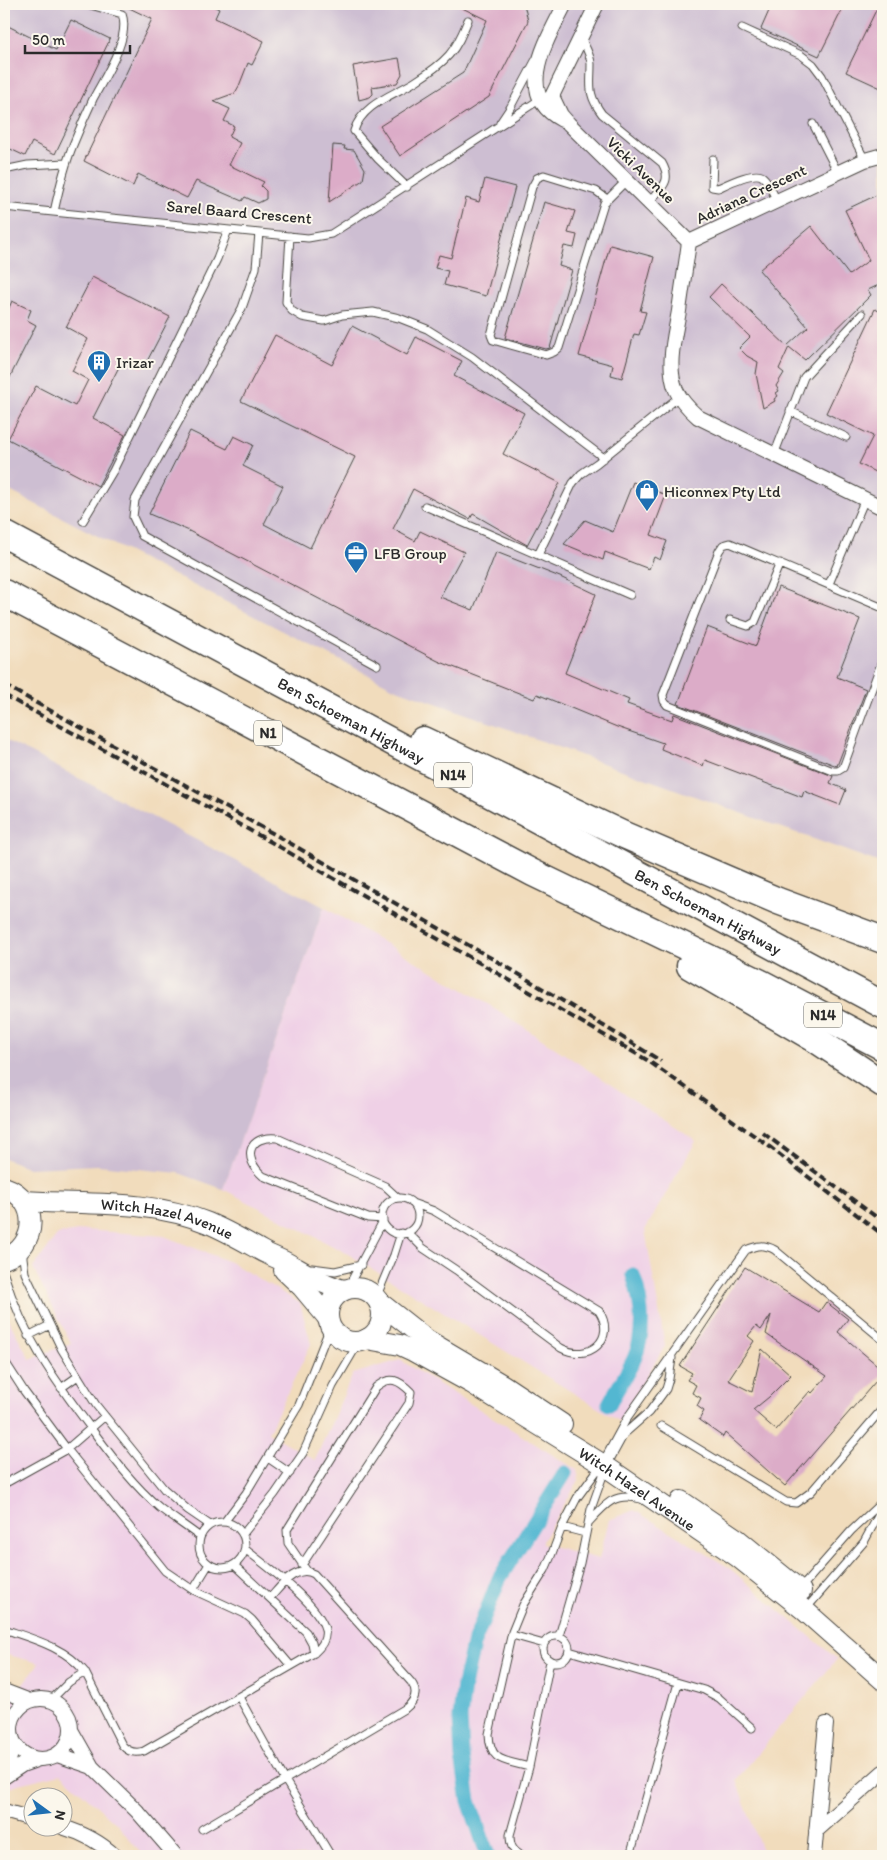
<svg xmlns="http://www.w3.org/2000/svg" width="887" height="1860" font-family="Itim,sans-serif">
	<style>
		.built { fill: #efd0e6 }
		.industrial { fill: #cdbed2 }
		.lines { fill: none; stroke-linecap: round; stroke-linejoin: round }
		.canal { stroke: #53b7d1; stroke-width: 15 }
		.building { fill: #dcacc8; fill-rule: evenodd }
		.lane-casing { stroke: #494641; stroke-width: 9 }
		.street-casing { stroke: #494641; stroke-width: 16 }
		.secondary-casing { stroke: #494641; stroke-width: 22 }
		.highway-casing { stroke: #494641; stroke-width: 29 }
		.lane { stroke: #fff; stroke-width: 7 }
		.street { stroke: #fff; stroke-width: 14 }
		.secondary { stroke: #fff; stroke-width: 20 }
		.highway { stroke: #fff; stroke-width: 26 }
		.rail { stroke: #2b2b2b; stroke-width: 4; stroke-dasharray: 8 4; stroke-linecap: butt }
		.labels { text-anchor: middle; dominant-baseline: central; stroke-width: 4; stroke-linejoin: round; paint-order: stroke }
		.shield { fill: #fbf7ec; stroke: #696865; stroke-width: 1 }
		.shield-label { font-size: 15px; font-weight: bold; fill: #2b2b2b }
		.street-label { font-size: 16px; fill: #2b2b2b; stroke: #fbf7ec }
		.poi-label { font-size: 16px; fill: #2b2b2b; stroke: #fbf7ec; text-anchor: start }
	</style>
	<rect width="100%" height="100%" fill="#fbf7ec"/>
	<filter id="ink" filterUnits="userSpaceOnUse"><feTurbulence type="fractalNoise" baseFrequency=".02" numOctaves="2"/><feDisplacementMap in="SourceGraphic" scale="10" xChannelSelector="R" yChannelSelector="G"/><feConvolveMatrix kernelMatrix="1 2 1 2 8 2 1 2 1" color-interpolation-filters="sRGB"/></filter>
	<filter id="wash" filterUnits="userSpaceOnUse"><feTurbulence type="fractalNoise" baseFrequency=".0096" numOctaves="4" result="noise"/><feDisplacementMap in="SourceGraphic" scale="20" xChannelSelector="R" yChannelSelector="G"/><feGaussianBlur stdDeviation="1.12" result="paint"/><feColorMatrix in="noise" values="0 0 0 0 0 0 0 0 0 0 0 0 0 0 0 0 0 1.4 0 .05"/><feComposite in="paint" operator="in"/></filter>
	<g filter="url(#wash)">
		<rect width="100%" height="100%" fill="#f1dcbc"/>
		<path class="built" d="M324,907L496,1009L696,1141L645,1230L665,1346L619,1421L348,1254L223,1189Z
			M85,1230L164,1236L230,1262L300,1303L311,1344L268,1433L315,1460L353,1374L400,1360L577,1470L579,1480L541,1543L599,1559L609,1520L634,1510L728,1567L837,1659L736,1780L764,1856H143L117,1824L61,1774L18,1784L12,1788L4,1781V1710L39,1663L4,1654V1306L9,1321L30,1359L71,1343L33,1268L58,1234Z"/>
		<path class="industrial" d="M4,4H883V864L394,688L4,488Z
			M4,739L324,907L223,1189L179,1173L98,1165L29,1168L4,1158Z"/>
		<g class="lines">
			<path class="canal" d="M609,1404C617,1389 627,1374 634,1359C646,1332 642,1302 633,1275
				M488,1856L469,1801L462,1757L460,1718L464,1685L473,1645L499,1579L565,1473"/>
		</g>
		<g id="blocks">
			<path class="building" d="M121,4H209L219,9L215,18L264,41L252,65L248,63L239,86L235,93L213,101L230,109L224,121L234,126L229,137L240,143L229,165L264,182L261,186L266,191V199L258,203L245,197L242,201L196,181L187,198L138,174L133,186L84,161L152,19Z
				M454,4H524L528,21L489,97L400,156L380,126L463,73L487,20Z
				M772,4H845L819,56L761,29Z
				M879,4H883V89L846,72Z
				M71,20L110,39L55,154L32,142L25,156L4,146V24L56,50Z
				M399,58L402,74L397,83L372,87L373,94L370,97L359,100L353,66Z
				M333,145L345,146L344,149L354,150L365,169L363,180L329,202Z
				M485,179L515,187L486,296L444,285L448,271L435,268L439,255L451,258L466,198L479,202Z
				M883,192V283L868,290L871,295L805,360L789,347L779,369L784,373L776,386L779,391L776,393L778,396L774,399L775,401L763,408L756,374L758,362L747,356L739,348L750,337L709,297L721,284L787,346L808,327L759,270L811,226L849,275L869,260L845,210Z
				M544,202L575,211L568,233L577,235L574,248L564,246L559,266L572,270L550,348L546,349L505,338Z
				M610,245L654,257L640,311L646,312L639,335L634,334L622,378L611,375L613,365L579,356Z
				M92,277L170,317L143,369L123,359L93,418L125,435L98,486L8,439L36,386L75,406L88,380L72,371L88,339L66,327Z
				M12,301L31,310L27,320L36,325L4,389V308L8,310Z
				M875,309L883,313V476L859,464L873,436L826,413Z
				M352,326L407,355L416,337L462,361L454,376L524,413L503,454L560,483L527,545L473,514L470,519L413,489L393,529L415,541L420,531L464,552L440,597L473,610L496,552L560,577L596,594L565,673L629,700L627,704L672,720L674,714L833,776L830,783L846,790L840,805L804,791L802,797L705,760L703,766L661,749L663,743L617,727L537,694L534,699L438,661L187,530L149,514L190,431L227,449L234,436L253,445L243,466L283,486L264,524L310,548L355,457L241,401L275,335L332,365Z
				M633,482L666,495L651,535L667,541L660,560L654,557L649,569L605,552L603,560L564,544L585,520L613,532Z
				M778,587L860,619L837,677L866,689L837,766L678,704L707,627L756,646Z
				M745,1267L819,1312L826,1302L848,1319L838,1332L883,1370V1373L785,1486L725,1433L723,1437L699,1420L704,1411L697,1406L701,1398L692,1393L696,1385L687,1380L692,1373L680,1366ZM771,1315L766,1334L827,1376L812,1393L810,1391L776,1430L753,1410L769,1397L791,1375L762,1349L752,1392L728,1380L754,1341L748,1336L756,1326L761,1330Z"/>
		</g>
	</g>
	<g filter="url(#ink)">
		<use href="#blocks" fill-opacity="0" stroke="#494641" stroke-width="1"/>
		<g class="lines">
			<g class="lane-casing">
				<path id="lane" d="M742,28L801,55L813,64L822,76L865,160
					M581,38C585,46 591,55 591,64C591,86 587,94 602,114L662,163C673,182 661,188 649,202
					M500,123L510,108L535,61
					M813,124L838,173
					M713,159L712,187L718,188C727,184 755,170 763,177C769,182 773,194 777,201
					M4,170L28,165L66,163
					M407,187L378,159L354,131C362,104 394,95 416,81C427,74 441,64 449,55C458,45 463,32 468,20
					M607,199L596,191L544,175L537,178L532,187L491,335L493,340L546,355L554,352L559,348L604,203L627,180
					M4,207L308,238L331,234L539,100
					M54,212C59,189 64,167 73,145C79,130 86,114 93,99C104,78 131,38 122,14L87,4
					M259,233L256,268L242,308L135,500L133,517L142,536L377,665
					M290,236L286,302L292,311L302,317L324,321L342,315L373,312L399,318L427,329L472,357L604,458
					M790,411L846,437
					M774,455L804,377L862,314
					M425,506L630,595
					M83,521L113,471L217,259L228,230
					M538,555L573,483L581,474L597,463L680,396
					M829,584L865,499
					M883,608L730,543L723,545L719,551L663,695L664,701L667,705L833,771H838L843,768L883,658
					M730,620L748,626L755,622L780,563
					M382 1216a18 18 0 1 1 36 0a18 18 0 1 1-36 0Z
					M383,1219L368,1218L263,1176C242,1158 248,1135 277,1138L385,1186L398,1198
					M407,1232L423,1248L456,1270L561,1348C589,1363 617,1339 599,1311L434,1211L412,1203
					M22,1250L25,1273L62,1350L96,1405L164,1489L188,1510L210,1525
					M312,1268L335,1271L361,1265
					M4,1274C24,1338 53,1378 93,1431C113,1458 134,1486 160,1508C173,1518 187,1527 200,1537
					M347,1289L383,1221
					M376,1298L394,1255L401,1233
					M28,1336L50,1325
					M4,1360L24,1391L67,1449L165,1571L193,1590L245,1614L252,1620L291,1666
					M61,1388L78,1376
					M661,1426L786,1502L796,1503L811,1492L883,1408
					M268,1458L290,1473
					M4,1484L67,1449L105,1416
					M225,1521L246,1493L299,1405L330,1327
					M199 1545a23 23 0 1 1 46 0a23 23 0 1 1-46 0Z
					M589,1522C606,1503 615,1492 641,1499
					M562,1527L585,1533
					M243,1534L275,1494L303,1453L333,1386L359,1342
					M234,1565L306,1632L312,1643L314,1653
					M302,1565L409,1403L411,1392C399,1380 390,1375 376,1387L287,1530L288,1543L307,1571
					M801,1588L851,1531L883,1501
					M193,1590L209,1564
					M805,1610L864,1542L883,1507
					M4,1629C33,1639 65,1647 85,1672L122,1745C128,1752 135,1754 144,1751L314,1653C321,1647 327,1640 325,1629C318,1603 266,1566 245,1549
					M512,1635L544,1644
					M543 1649a13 13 0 1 1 26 0a13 13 0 1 1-26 0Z
					M559,1636L580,1563L591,1509L606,1467L624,1434L649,1412L666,1389L669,1379L672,1358
					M569,1651L704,1690L719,1698L752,1728
					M239,1697L285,1780L331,1856
					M51,1700L69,1682L85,1672
					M529,1767C505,1760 490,1763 489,1734L512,1632L523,1605L545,1570L551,1556L562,1527L577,1498L602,1464L627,1418L746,1250C757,1245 764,1244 775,1250L883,1340
					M202,1829L406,1708C416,1700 418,1691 411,1682L314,1574C296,1564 281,1586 270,1598
					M523,1856C513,1852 510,1846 510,1835L529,1767L550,1661
					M630,1856L678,1683"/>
			</g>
			<g class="street-casing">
				<path id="street" d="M552,96L561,115L569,124L689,242
					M552,96L597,4
					M562,120C512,94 548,39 565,4
					M883,155L865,160L689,242C686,265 682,288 679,311C675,335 666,366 676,390C681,401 689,409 698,417L883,508
					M4,1691L30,1701
					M11 1729a30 30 0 1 1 60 0a30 30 0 1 1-60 0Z
					M71,1730L92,1767L137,1811L176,1856
					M57,1755L92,1767
					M4,1770L10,1757L14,1742
					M4,1777L22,1765L39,1759
					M4,1811L32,1819
					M62,1827C83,1833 99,1841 115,1856
					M816,1831L883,1772
					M814,1856L826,1724"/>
			</g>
			<g class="secondary-casing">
				<g id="secondary">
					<path d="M4,1187C40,1199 39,1246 4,1259"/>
					<path id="s1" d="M24,1201C85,1205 150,1199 208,1223C227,1231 244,1241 262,1251C271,1256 280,1259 289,1264C307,1274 324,1285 344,1290"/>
					<path d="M284,1270L302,1287L328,1318"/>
					<circle cx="355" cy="1315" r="27"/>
					<path d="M379,1302L427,1340L503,1385L562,1424"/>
					<path id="s2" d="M367,1339L400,1345L413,1351L471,1383L602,1464L738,1557L804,1610L883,1680"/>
					<path d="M681,1501L737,1539L801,1591"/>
				</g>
			</g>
			<g class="highway-casing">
				<g id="highway">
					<path id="s3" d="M4,534L883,1005"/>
					<path d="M4,593L533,873L763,984L883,1047"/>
					<path d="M423,740L624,835L778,901L883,940"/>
					<path d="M690,966L815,1039L883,1084"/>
				</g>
			</g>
			<use href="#lane" class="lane"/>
			<use href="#street" class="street"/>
			<use href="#secondary" class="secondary"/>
			<use href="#highway" class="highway"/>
			<path class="rail" d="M4,685L274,834L512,970L661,1061
				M4,695L271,842L647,1060L766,1144L883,1235
				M763,1133L883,1222"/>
		</g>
	</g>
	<defs>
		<g id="building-pin" transform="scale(1.25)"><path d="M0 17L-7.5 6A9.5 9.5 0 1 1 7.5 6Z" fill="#1f6fb2" stroke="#fbf7ec"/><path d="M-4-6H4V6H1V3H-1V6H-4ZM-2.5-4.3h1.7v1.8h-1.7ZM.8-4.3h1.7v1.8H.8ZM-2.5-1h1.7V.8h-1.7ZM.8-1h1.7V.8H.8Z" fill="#fff"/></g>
		<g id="shop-pin" transform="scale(1.25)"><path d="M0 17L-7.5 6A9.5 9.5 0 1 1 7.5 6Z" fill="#1f6fb2" stroke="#fbf7ec"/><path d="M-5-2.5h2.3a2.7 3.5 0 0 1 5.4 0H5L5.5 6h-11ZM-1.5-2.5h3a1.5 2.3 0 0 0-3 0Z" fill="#fff"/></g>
		<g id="office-pin" transform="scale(1.25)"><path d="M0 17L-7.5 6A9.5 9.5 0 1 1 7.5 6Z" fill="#1f6fb2" stroke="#fbf7ec"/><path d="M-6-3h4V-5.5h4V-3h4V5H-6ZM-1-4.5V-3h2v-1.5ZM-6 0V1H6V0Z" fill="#fff"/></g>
	</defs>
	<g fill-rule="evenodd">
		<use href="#building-pin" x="99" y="362"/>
		<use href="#shop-pin" x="647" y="491"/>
		<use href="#office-pin" x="356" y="553"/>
	</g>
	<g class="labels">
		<g class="shield">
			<rect x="254" y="720.5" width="28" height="25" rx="4"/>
			<rect x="434" y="762.5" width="38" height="25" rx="4"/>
			<rect x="804" y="1002.5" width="38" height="25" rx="4"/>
		</g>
		<g class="shield-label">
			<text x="268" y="733">N1</text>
			<text x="453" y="775">N14</text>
			<text x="823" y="1015">N14</text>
		</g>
		<g class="street-label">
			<text transform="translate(641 170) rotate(44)">Vicki Avenue</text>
			<text transform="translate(751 194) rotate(-25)">Adriana Crescent</text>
			<text transform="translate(239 212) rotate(5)">Sarel Baard Crescent</text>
			<text stroke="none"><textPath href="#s3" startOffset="394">Ben Schoeman Highway</textPath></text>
			<text stroke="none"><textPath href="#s3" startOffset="799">Ben Schoeman Highway</textPath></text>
			<text stroke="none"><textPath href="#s1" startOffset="145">Witch Hazel Avenue</textPath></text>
			<text stroke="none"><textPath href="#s2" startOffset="311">Witch Hazel Avenue</textPath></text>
		</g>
		<g class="poi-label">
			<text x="116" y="362">Irizar</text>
			<text x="664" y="491">Hiconnex Pty Ltd</text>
			<text x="374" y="553">LFB Group</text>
		</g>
	</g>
	<rect width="887" height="1860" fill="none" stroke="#fbf7ec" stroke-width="20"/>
	<g transform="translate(48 1812) rotate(105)"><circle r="24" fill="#fbf7ec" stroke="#a8a59f"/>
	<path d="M0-4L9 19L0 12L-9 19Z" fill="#1f6fb2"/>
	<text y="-8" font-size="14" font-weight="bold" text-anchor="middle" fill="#2b2b2b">N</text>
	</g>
	<path d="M25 45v8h105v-8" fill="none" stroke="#2b2b2b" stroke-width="2.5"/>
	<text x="32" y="45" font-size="15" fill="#2b2b2b" stroke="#fbf7ec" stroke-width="4" paint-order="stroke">50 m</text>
</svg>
